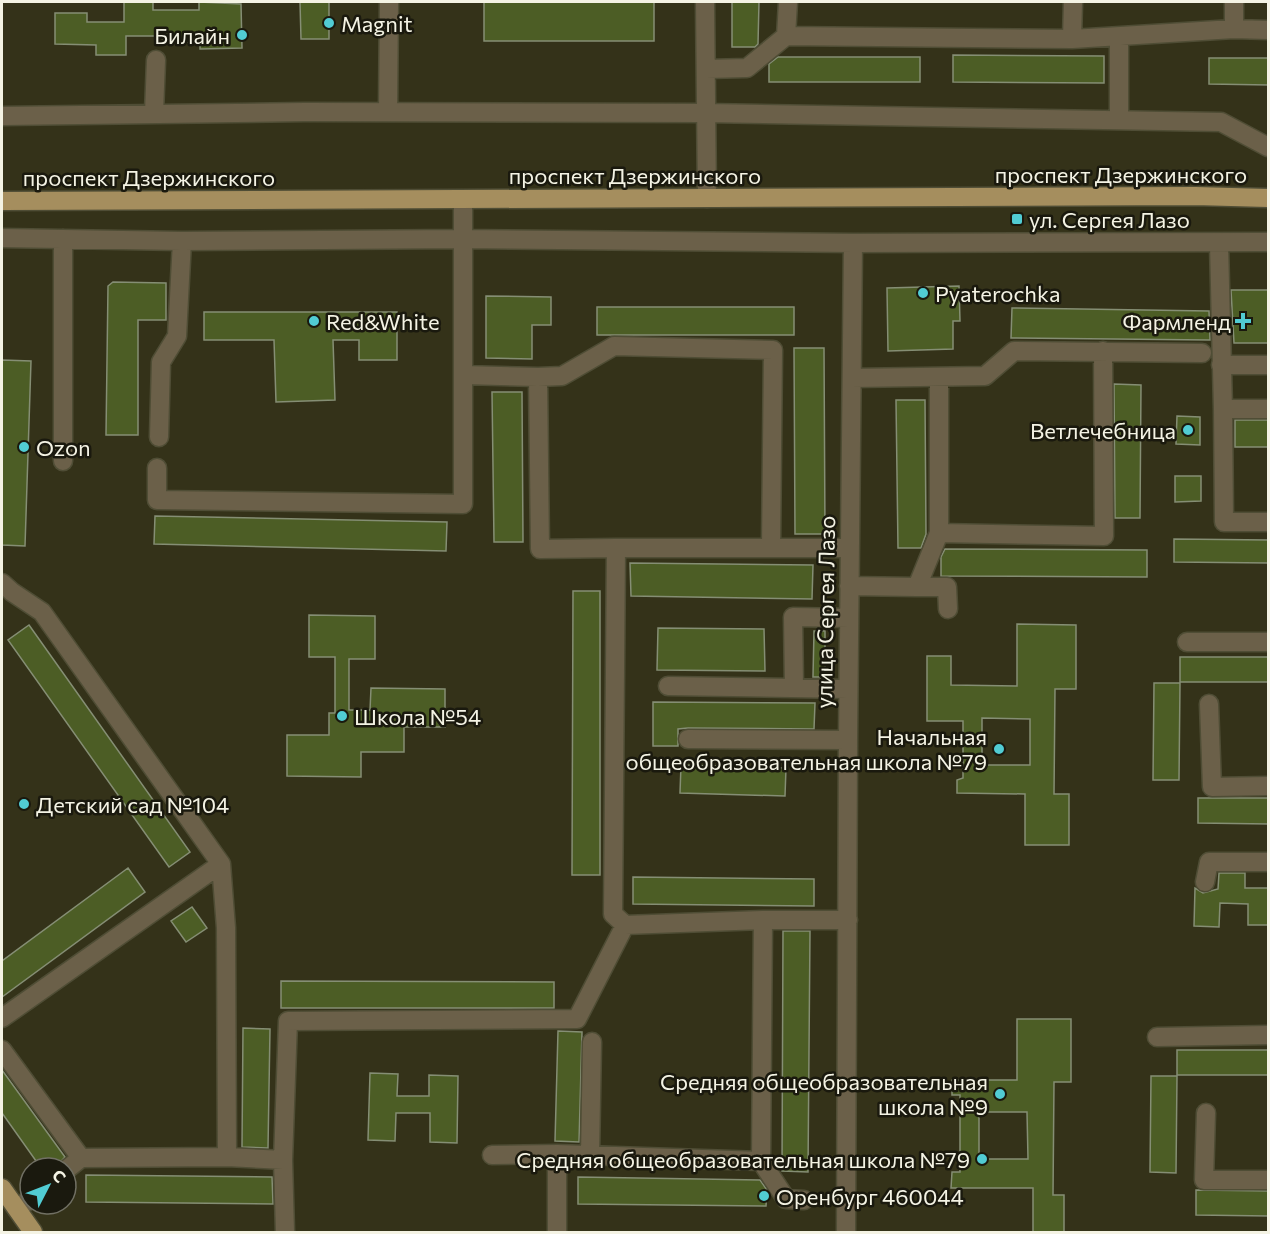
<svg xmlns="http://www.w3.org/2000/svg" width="1270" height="1234" font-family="Commissioner,sans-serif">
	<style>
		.building { fill: #4c5d25; stroke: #858e74; stroke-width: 1.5; fill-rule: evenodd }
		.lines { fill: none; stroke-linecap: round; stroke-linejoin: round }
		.minor-casing { stroke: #4f4d35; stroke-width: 21 }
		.major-casing { stroke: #4f4d35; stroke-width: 21 }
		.minor { stroke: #6b6049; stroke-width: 18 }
		.major { stroke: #a58e5e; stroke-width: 18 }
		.poi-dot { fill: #51ccd3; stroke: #1a190e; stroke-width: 2 }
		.labels { text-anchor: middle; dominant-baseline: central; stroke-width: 5; stroke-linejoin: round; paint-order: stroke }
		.poi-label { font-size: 22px; fill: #f4f3e4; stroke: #1a190e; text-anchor: start }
		.street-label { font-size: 22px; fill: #f4f3e4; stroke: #1a190e }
	</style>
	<rect width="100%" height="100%" fill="#343219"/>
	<path class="building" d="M124,2H153V10H199V2L241,4L242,48L200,49V42H163V36H126V55H96V45L55,44V13H87V22H124Z
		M300,2H329V39H301Z
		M484,2H654V41H484Z
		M732,2H759L758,44L755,47H732Z
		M953,55L1104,56V83L953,82Z
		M778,57H920V82H769V64Z
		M1209,58H1269V85L1209,84Z
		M113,282L166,283V320H138V435H106L108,286Z
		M959,286L960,321H953V349L888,351L887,288Z
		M1231,290H1269V343H1234Z
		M486,296L551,297V325H532V359L486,358Z
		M597,307H794V335H597Z
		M1012,308L1209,311L1210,340L1011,338Z
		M204,312H397V360H359V340H333L335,400L276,402L274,340H204Z
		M794,348H824L825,534H795Z
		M2,360L31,361L25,546L2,545Z
		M1114,384L1141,385L1140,518H1115Z
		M492,392H522L523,542H494Z
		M896,400H925L926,534L921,548H898Z
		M1177,416L1200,417V445L1176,444Z
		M1235,420H1269V447H1235Z
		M1175,476H1201V501L1175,502Z
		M155,516L447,522L446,551L154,544Z
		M1174,539L1269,540V563L1174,562Z
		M945,549L1147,550V577L941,576V557Z
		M630,563L813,565L812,599L631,596Z
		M573,591H600V875H572Z
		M309,615L375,616V659H349V710H370L371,688L445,689V727H404V752H361V777L287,776V735H329V713H335V657H309Z
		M1017,624L1076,625V689H1055L1054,794H1069V845H1025V794L957,793V780L963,778V721H927V656H951V685L1017,686ZM982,718L1030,719V765H982Z
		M29,625L190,852L169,867L8,640Z
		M658,628L764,629L765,671L657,670Z
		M814,631H825V677H813Z
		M1180,657H1269V682H1180Z
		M1154,683H1180L1179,780H1153Z
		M653,702L815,703L814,729L688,728L678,729V746H653Z
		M681,765L786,768L785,796L680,793Z
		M1198,798H1269V824L1198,823Z
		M128,868L145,892L2,997V961Z
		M1219,873H1245V888H1269V925H1248V904L1220,903L1219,927L1194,926L1195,888L1203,893L1218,889Z
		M633,877L814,879V906L633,904Z
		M192,907L207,928L186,942L171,921Z
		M783,931H810L808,1172L782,1171Z
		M281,981L554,982V1008H281Z
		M1017,1019H1071V1082H1054L1053,1195H1064V1233H1033V1188H951L952,1172H960V1095H952V1080H1017ZM979,1112H1027L1028,1159H979Z
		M243,1028L270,1029L268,1148L242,1147Z
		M558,1031L582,1032L579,1142L555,1141Z
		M1177,1050H1269V1075H1177Z
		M2,1070L65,1157L55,1168H41L2,1113Z
		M370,1073L398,1074L397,1096H429V1075L458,1076L457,1143L430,1142V1113H396L395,1141L368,1140Z
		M1151,1076H1177L1176,1173L1150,1172Z
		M86,1175L272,1177L273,1204L86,1202Z
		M578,1177L760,1180L767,1190L766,1206L578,1204Z
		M1196,1190L1269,1191V1216L1196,1215Z"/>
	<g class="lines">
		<g class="minor-casing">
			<path id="minor" d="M705,2L707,198
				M1234,2V29L1268,30
				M786,36L1072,39L1073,2
				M1119,38V120
				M1072,39L1234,29
				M706,69L747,68L786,36L788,2
				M388,112L389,2
				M154,113L156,60
				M2,116L305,112L706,113L1221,122L1268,147
				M463,201V375L538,377L540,549L616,548
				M2,238L182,241L462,239L853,243L1268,242
				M63,239V461
				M1219,244L1223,409
				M1221,365H1268
				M538,377L562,376L614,346L773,350L771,547
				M939,377V533L1104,536L1103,351
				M852,378L985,376L1014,351L1202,353
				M1268,409H1223L1224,522H1268
				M159,437L161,362L177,336L182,241
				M157,468V500L463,504V375
				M2,583L12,592L42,612L221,864L226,928L227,1157L81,1158
				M849,586L917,587L939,533
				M917,587H947L948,609
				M1187,642H1268
				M668,686L848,689
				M794,687L793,617L849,618
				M1209,704L1212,787L1268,786
				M688,739L848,740
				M1205,882L1209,862H1268
				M848,920H763L625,925L613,914L616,548H850
				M2,1018L221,864
				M1157,1037L1268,1035
				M2,1050L81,1158L66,1170
				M1206,1113L1204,1180H1268
				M492,1155L557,1154
				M590,1155L592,1042
				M227,1157L283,1160
				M761,1161L786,1199L804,1200
				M17,1209L30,1199
				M285,1232L283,1160L288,1021L577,1019L625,925
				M557,1232V1154L761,1161L763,920
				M846,1232L848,740L853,243"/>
		</g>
		<g class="major-casing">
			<path id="major" d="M2,201L1195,196L1268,198
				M2,1188L33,1232"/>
		</g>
		<use href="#minor" class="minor"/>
		<use href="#major" class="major"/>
	</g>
	<g class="poi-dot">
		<circle cx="329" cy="23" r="6"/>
		<circle cx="242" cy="35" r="6"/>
		<rect x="1011" y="213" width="12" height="12" rx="3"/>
		<circle cx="923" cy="293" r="6"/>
		<circle cx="314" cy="321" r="6"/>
		<path d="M1240 312h6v6h6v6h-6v6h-6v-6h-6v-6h6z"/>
		<circle cx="1188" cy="430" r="6"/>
		<circle cx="24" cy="447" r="6"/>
		<circle cx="342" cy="716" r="6"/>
		<circle cx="999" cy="749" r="6"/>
		<circle cx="24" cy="804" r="6"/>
		<circle cx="1000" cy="1094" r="6"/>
		<circle cx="982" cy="1159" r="6"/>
		<circle cx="764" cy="1196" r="6"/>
	</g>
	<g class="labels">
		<g class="poi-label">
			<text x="341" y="23">Magnit</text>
			<text x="230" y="35" text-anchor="end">Билайн</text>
			<text x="1029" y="219">ул. Сергея Лазо</text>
			<text x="935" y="293">Pyaterochka</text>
			<text x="326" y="321">Red&amp;White</text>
			<text x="1231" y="321" text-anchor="end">Фармленд</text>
			<text x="1176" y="430" text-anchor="end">Ветлечебница</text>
			<text x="36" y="447">Ozon</text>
			<text x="354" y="716">Школа №54</text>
			<text x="987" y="736" text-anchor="end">Начальная<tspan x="987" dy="25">общеобразовательная школа №79</tspan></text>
			<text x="36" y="804">Детский сад №104</text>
			<text x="988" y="1081" text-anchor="end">Средняя общеобразовательная<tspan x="988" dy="25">школа №9</tspan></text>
			<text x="970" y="1159" text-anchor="end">Средняя общеобразовательная школа №79</text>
			<text x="776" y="1196">Оренбург 460044</text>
		</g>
		<g class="street-label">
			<text x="1121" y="174">проспект Дзержинского</text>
			<text x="635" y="175">проспект Дзержинского</text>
			<text x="149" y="177">проспект Дзержинского</text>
			<text transform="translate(825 612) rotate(-89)">улица Сергея Лазо</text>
		</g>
	</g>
	<rect width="1270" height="1234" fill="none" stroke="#f4f3e4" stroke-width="6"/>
	<g transform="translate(48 1186) rotate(48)"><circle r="28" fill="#1a190e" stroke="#717064" stroke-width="1.5"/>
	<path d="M0-4.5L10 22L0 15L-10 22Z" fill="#51ccd3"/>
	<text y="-9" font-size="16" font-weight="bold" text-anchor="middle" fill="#f4f3e4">С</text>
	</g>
</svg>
